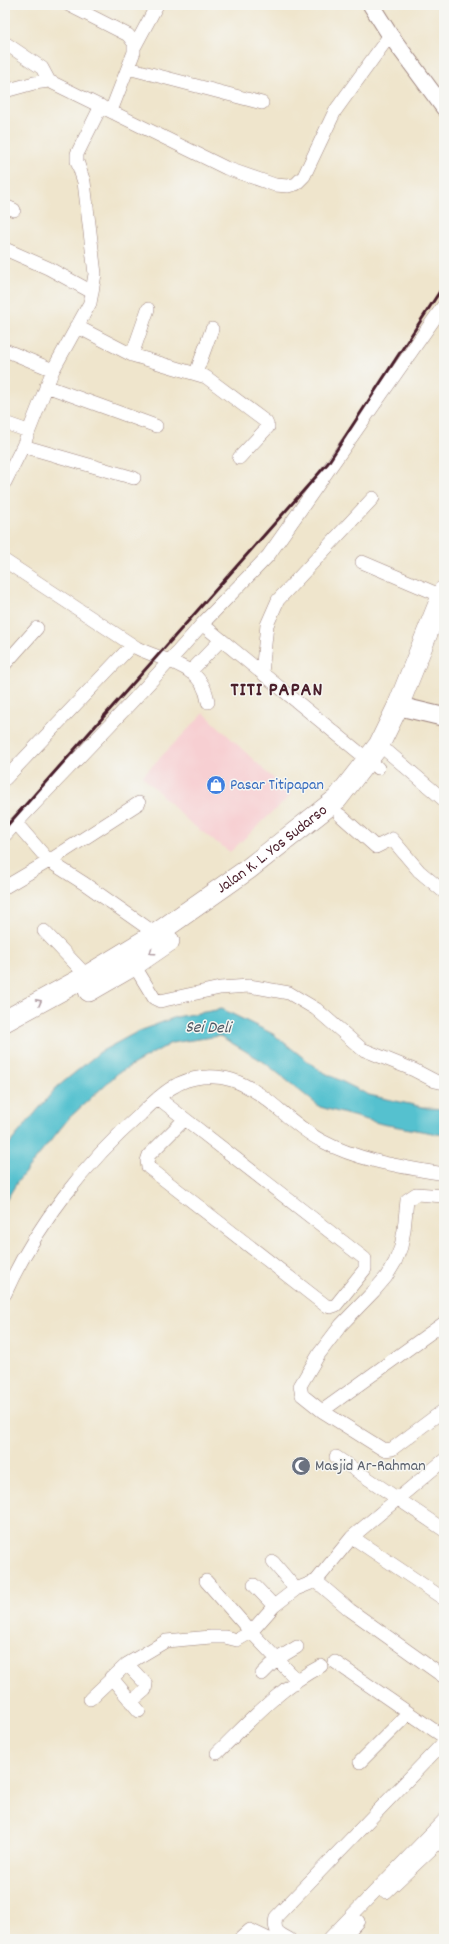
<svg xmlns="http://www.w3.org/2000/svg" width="449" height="1944" font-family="Dekko,sans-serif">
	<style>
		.built { fill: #f7cfd2 }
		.water { fill: #55c1cf; stroke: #50707d }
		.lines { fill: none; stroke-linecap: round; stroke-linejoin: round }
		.minor-casing { stroke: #9c827c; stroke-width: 14 }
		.tertiary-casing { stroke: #9c827c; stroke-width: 18 }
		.secondary-casing { stroke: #9c827c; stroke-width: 20 }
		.trunk-casing { stroke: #9c827c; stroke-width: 22 }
		.minor { stroke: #fff; stroke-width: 13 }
		.tertiary { stroke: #fff; stroke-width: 16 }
		.secondary { stroke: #fff; stroke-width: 18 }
		.trunk { stroke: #fff; stroke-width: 21 }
		.rail { stroke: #4a1f2b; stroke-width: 3 }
		.oneway { stroke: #ae9aa0 }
		.labels { text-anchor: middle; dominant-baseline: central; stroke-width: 3; stroke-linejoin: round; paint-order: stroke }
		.shop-label { font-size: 16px; fill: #366cbe; stroke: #f6f6f2; text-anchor: start }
		.street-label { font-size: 16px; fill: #4a1f2b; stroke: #f6f6f2 }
		.worship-label { font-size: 16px; fill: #5b616d; stroke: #f6f6f2; text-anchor: start }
		.water-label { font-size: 17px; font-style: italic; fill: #4e5864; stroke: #f6f6f2 }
		.district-label { font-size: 20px; font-weight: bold; letter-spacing: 1px; fill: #4a1f2b; stroke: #f6f6f2 }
	</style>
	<rect width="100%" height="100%" fill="#f6f6f2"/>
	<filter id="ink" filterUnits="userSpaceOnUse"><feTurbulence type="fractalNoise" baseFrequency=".025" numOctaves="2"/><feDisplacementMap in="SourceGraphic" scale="8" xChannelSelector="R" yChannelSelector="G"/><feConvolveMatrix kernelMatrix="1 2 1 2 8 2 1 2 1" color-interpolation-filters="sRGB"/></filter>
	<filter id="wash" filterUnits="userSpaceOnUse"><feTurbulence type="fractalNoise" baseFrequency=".012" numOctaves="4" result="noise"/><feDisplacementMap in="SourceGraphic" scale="16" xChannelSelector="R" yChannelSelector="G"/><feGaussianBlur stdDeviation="0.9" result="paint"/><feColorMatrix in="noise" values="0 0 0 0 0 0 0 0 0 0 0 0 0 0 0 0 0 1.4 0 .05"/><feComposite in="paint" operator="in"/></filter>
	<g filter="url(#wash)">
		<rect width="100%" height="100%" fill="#efe5cc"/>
		<path class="built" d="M204,713L291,795L230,852L190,823L142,776Z"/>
		<path class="water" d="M222,1009L273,1034L319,1070L369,1095L427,1108L444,1109V1135L382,1124L320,1107L264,1062L220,1036L171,1043L118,1073L69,1118L18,1181L5,1202V1149L56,1088L100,1052L137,1032L176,1017Z"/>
	</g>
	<g filter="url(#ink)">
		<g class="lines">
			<g class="minor-casing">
				<path id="minor" d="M69,5L128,35L134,43V52L111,111
					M5,43L42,68L49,81
					M135,46L157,5
					M128,68L262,103
					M5,91L34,83L49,81L226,168L275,185L288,186L296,184L304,176L335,111L390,35
					M5,206L14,210
					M5,249L48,268L92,292
					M76,326L132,355L206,377L266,422L268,427L239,458
					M5,350L53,370
					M132,355L148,309
					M196,373L212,329
					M46,386L156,426
					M5,423L28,431
					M23,446L134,478
					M5,482L23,446L53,370L90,303L92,292L95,274L84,182L77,161V154L101,106
					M5,561L137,648C165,662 203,664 208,702
					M362,562L442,596
					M5,664L37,628
					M190,672L221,640
					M262,673L267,625L278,600L373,498
					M388,752L444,800
					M378,768L202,624L268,556L444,305
					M5,779L132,645
					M340,815L376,847L392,839L419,871L444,892
					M16,823L49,861L85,884L156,934
					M5,835C71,764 140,697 202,624
					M5,887L49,861L139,803
					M44,931L87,976
					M134,965L154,998L160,1001L220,988L249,986L289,993L316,1009L362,1049L414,1070L435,1081L444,1083
					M158,1098L365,1259V1269L336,1305L330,1307L325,1305L148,1167L147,1161L149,1155L185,1119
					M444,1196L416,1194L407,1200L404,1230L401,1247L395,1262L386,1277L374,1291L341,1325L319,1354L300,1386L302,1395L322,1411L384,1450L392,1449L444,1410
					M5,1294C34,1228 87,1161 141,1114C151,1104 161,1094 173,1087C190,1076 214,1074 232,1080C268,1092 289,1124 322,1141C359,1161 403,1167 444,1174
					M322,1411L444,1323
					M336,1457L444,1530
					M352,1537L444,1599
					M273,1562L296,1589
					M206,1581L251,1632L297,1680
					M316,1581L350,1610L444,1677
					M254,1585L274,1606
					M335,1662L409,1713
					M127,1664L146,1684L145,1690L131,1702
					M262,1674L277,1659L297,1647
					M111,1677L139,1711
					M90,1699L127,1664L166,1641L211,1637H225L237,1640L251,1632L274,1606L296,1589L316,1581L352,1537L444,1460
					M217,1753C249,1722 280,1687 321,1666
					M360,1762L409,1713L444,1737
					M386,1892L444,1837
					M240,1939L250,1930L269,1939
					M289,1939C278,1933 273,1931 276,1917L444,1742
					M329,1939L444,1820
					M342,1939L358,1921"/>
			</g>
			<g class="tertiary-casing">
				<path id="tertiary" d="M371,5L390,35L444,108"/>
			</g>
			<g class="secondary-casing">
				<path id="secondary" d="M398,706L444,717"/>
			</g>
			<g class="trunk-casing">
				<g id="trunk">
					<path d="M89,991L134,965L169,941"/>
					<path id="s1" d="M5,1021L87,976L156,934L247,870L337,799L379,745L398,706L444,591"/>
				</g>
			</g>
			<use href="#minor" class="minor"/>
			<use href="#tertiary" class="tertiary"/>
			<use href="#secondary" class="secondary"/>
			<use href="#trunk" class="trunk"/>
			<path class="rail" d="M5,828L328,463L444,285"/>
		</g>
		<defs><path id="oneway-chevron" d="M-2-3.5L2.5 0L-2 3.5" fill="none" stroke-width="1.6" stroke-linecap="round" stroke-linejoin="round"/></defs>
		<g class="oneway">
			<use href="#oneway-chevron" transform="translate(152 952) rotate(145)"/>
			<use href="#oneway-chevron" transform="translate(39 1002) rotate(-29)"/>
		</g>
	</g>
	<defs>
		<g id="shop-disc" transform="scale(1)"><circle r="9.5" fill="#3f7fe0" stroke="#f6f6f2"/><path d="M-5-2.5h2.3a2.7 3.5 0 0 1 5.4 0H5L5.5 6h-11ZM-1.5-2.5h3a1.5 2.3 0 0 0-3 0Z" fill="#fff"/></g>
		<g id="mosque-disc" transform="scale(1)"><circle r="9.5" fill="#6b7280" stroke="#f6f6f2"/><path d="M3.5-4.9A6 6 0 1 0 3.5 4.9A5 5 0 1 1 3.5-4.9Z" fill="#fff"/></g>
	</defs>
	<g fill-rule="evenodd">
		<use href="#shop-disc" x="216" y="785"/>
		<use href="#mosque-disc" x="301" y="1466"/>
	</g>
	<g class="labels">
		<g class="shop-label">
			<text x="230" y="785">Pasar Titipapan</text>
		</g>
		<g class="street-label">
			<text stroke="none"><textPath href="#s1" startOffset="318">Jalan K. L. Yos Sudarso</textPath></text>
		</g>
		<g class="worship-label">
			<text x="315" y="1466">Masjid Ar-Rahman</text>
		</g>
		<g class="water-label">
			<text transform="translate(208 1029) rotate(1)">Sei Deli</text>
		</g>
		<g class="district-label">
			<text x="277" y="691">TITI PAPAN</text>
		</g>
	</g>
	<rect width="449" height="1944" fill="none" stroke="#f6f6f2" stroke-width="20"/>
</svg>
